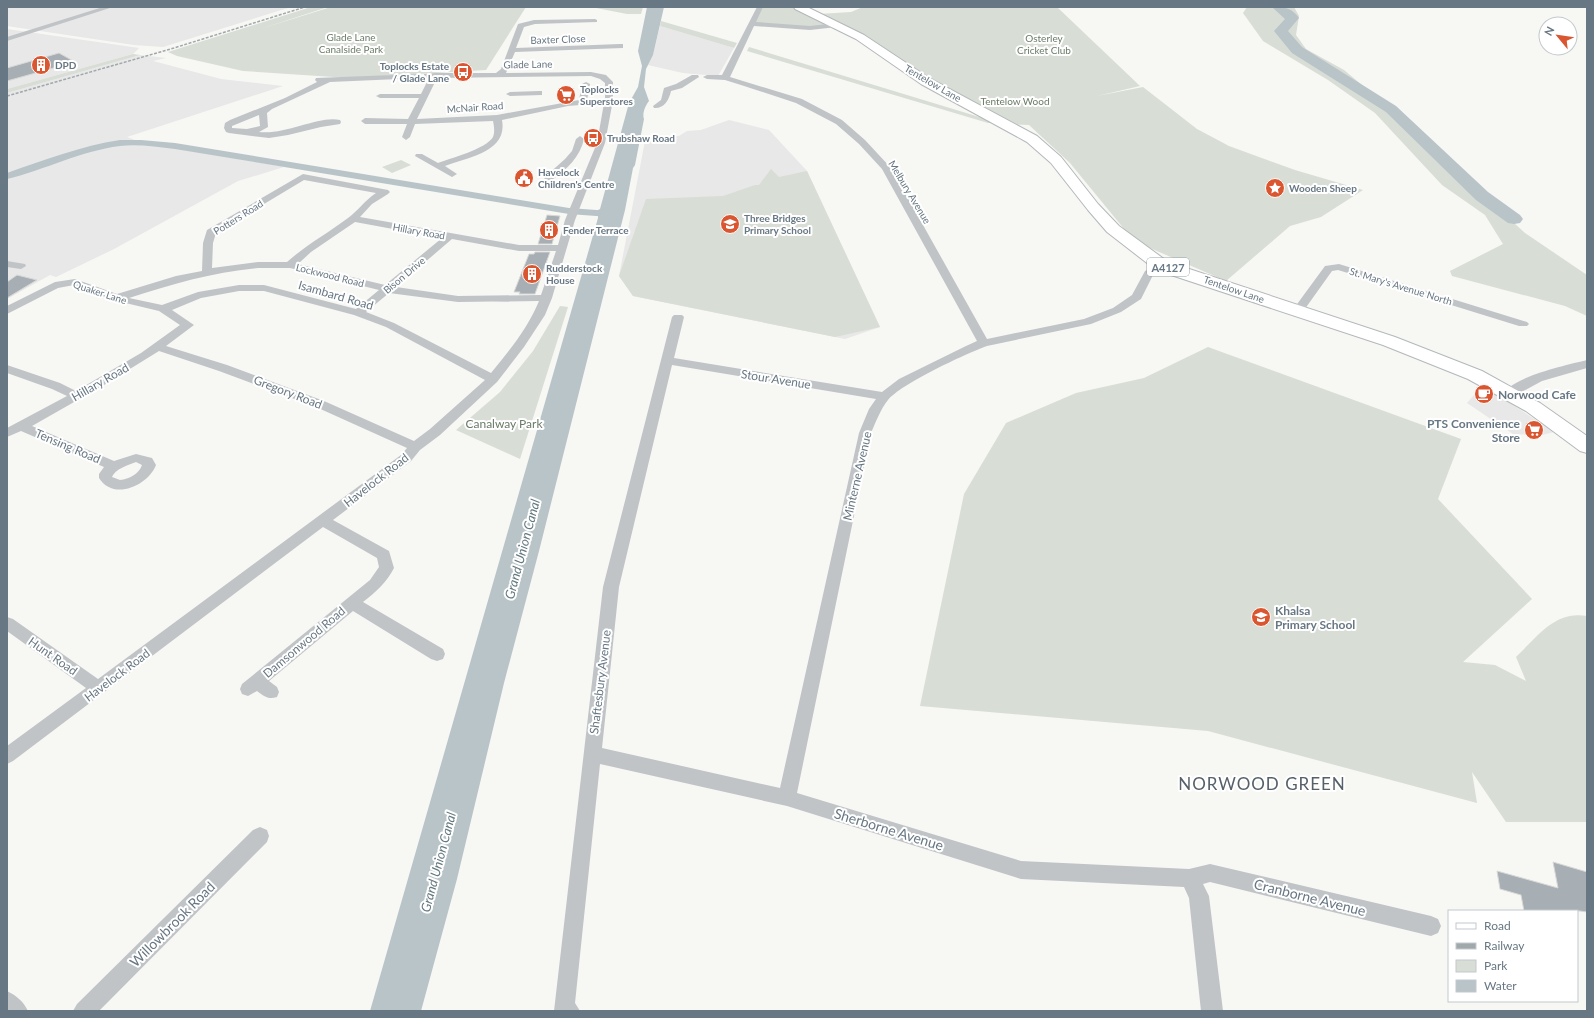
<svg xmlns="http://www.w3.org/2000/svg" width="1594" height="1018" font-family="Lato,sans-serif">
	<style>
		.built { fill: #e7e8e7 }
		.green { fill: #d8ddd5 }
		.water { fill: #b9c4c8 }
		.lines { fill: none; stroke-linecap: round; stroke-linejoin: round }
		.canal { fill: #b9c4c8; fill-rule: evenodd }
		.river { fill: #b9c4c8; fill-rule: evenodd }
		.building { fill: #a7afb4; stroke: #d8d8d6 }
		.primary-casing { stroke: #b3b8bb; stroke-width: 2 }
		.street { fill: #c0c4c7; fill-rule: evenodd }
		.primary { fill: #fff; fill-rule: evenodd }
		.rail { stroke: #a1a8ac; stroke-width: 1.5; stroke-dasharray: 3 1.5; stroke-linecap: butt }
		.labels { text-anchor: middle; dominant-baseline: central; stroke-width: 4; stroke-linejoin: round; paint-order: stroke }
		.far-park-label { font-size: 10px; fill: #6a7b66; stroke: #fff }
		.far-street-label { font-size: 10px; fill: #677783; stroke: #fff }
		.far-poi-label { font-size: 10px; font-weight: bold; fill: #677783; stroke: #fff; text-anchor: start }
		.shield { fill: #fff; stroke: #95a0a8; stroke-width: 1 }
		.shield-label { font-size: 11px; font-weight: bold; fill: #677783 }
		.street-label { font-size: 12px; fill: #677783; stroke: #fff }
		.poi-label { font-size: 12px; font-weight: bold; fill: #677783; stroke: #fff; text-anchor: start }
		.park-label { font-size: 12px; fill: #6a7b66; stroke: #fff }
		.water-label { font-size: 13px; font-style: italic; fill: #63787f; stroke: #fff }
		.near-street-label { font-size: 14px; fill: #677783; stroke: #fff }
		.near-quarter-label { font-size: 17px; letter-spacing: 1px; fill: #556069; stroke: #fff }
	</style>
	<rect width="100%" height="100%" fill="#f7f7f4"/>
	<path class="built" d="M7,7H291L163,47L134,45L7,26Z
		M660,26L734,48L718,76L683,73L648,65L653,55Z
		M7,29L139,48L133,54L7,89Z
		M140,55L166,58L153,61L221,79L283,86L127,137L148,145L179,148L284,167L238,181L114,249L56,277L50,275L7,299V93Z
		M729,120L769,130L807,171L880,327L845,339L633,296L619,276L646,136H679L687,131L701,130Z
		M1483,385L1554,432L1542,435L1513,434L1467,403Z"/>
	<path class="green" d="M311,7H328L260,29L331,7H526L486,70L349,78L243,71L177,56L168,52Z
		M591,7H643L641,14H627Z
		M760,7H799L837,25L820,27L753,24Z
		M863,7H1057L1140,86L1097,96L1143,87L1197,129L1229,146L1295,170L1363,190L1321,217L1290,226L1226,281L1134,241L1070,163L1029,125L1008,124L818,14L851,12Z
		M1247,7H1294L1299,16L1296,35L1306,49L1344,70L1374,95L1525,233L1587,275V316L1565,306L1452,276L1450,271L1503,244L1485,215L1442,185L1375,113L1328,80L1263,41L1243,13Z
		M661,21L737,43L734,48L660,26Z
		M749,47L986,119L992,123H988L747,51Z
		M133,54L140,55L7,93V89Z
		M401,160L411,165L392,173L382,167Z
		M771,169L779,177L807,171L880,327L835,337L633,296L619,276L646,199L723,196L755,185H759Z
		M560,306L568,307L520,459L456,430L500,392L533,351Z
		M1208,347L1461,439L1438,499L1532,599L1463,662L1495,665L1526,681L1516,657C1537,637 1555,610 1587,616V822H1506L1472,772L1477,803L1208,731L920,706L964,494L1006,423L1076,393L1144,378Z"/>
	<path class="water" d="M647,7H664L653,55L646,69L644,87L649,101C645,106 642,114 644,119L635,165L633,168L625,210L539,551L504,683L457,879L421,1011H370L598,218V210L600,209L629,103L638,87L642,66L638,51Z"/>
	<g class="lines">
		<path class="canal" d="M120,140H141L175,143L569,208L610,211L615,214L610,217L569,214L175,149C157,147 138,144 120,146C80,151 45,170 7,179V173C44,160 81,146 120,140Z"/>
		<path class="river" d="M1272,7C1284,7 1291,7 1299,18L1288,31L1302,47L1396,106L1488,192L1520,215L1523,219L1520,223L1514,224L1508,223L1476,200L1386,112L1292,53L1274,31L1285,19Z"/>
	</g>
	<path class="building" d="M59,53L75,62L7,81V68Z
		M547,215L560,216L552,244H538Z
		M535,252H550L535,294H519L520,292H514L529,254H534Z
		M17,275L37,280L7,298V282Z
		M1553,862L1587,872V912L1580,911H1524L1521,895L1500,889L1497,871L1558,888Z"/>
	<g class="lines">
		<g class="primary-casing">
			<path id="primary" d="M794,7H807L864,35L929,78L1037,136L1061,157L1098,204L1119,226L1168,262L1395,337L1482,371L1540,403L1587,436V453L1580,451L1526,411L1468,379L1383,345L1156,270L1107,232L1088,210L1051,163L1027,142L921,84L856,39L795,9Z"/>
		</g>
		<path class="street" d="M103,7H113L7,41V37Z
			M757,7H763L756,22L810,26L837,23L841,25L837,27L810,30L754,26L730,77L802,99L842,120L865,140L891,168L987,339L1084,319L1113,308L1132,295L1145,271L1162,263L1167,266L1153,275L1141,299L1121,312L1091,324L987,346C965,354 901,384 888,400C880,410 876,422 871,433L797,793L1021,861L1189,869L1210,864L1431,916L1438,919L1441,926L1438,933L1431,936L1210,882L1203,884L1209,896L1223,1011H1201L1189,898L1184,887L1021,879L787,806L600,764L575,1003L580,1011H554L603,587L672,317L674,315H682L684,317L674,358L882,392L899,379L966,346L977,341L882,169L859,144L836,124L796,103L741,85L725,80L707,79L703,77L707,75H722ZM672,365L876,399L869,409L859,433L780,788L602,748L619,587Z
			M595,19L597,20V22L535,24L524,27L516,48L620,44H623V48L515,52L506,73L591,72L606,75L613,82V100L605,143L575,220L552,298L545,315L524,347L497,382L440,435L420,450L411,461L333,520L389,551L394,568C387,582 376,592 363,602L443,649L445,654L443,659L437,661L431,659L353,611L269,681L277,687L279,692L277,697C268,700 264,696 257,691L248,696L242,694L240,689L242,684L370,580L379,567L377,558L323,527L13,761L7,764V746L86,688L7,631V617L13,619L98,679L401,455L407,448L316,407L219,371L159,351L104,385L32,426L114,461L136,454L152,458L156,465C148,486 113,501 99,478V474L104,467L21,431L7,437V428L67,396L52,389L7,373V365L60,383L76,391L141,353L180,325L159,311L113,300L74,285L58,288L7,314V306L55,282L75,279L117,294L176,276L202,271L203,243L207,230L303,174L388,190L390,192L388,194L372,204L360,217L519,245H558L565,220L597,143L604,103L568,106L502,120C508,152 468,157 445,166L457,174L452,177L415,156L416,154H422L438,163C451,158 486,149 493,137C495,132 494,126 493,121L415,124L410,137L406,140L402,137L407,124H365L361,121L365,118L408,119L419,98H380L376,96L380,94H421L429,78H424V74L435,73H496L501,69L518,24L534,20ZM591,76L600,79L605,83V98L587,100L590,84L586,82L582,84L579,100L497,115L417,119L437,78ZM304,180L376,193C364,201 359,210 348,218C328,233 306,245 287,262H258L212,268L213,243L216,233ZM355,222L442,238L385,285L298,264L311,252ZM452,239L519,251H556L541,295L458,296L396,287ZM258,268H290L379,290L356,309L264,285H239L198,292L162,305L129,298C172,284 213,272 258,268ZM239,291H264L354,315L386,327L485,380L430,429L414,441L324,401L227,365L166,346L194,325L172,310L201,298ZM389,293L458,302L539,301C528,328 509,351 491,373L394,323L366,312ZM136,462L142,465C139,474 129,479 120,480L112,477C115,469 128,465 136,462Z
			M419,74L423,76L422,78L330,82L272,109L267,113L268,127L259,132C286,135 320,115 340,120L341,122L340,124L321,127L288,135L269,138L229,133L226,132L224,128L225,123L230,120L285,98L317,82L315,80L316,78ZM259,115L260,126L247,129L232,128V126Z
			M692,75H698L699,77L682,88L671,91C669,100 664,109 654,108L653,106L661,100L664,88L676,84Z
			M539,91H542V95L510,96L506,94L510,92Z
			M580,136L584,139C580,157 567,169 552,180H546L544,178L546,176L565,159L572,151L576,139Z
			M7,261L25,264L26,266L21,269L7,267Z
			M1339,264L1527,322L1529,324L1527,326H1519L1338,270L1332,271L1302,313H1294L1292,311L1325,266Z
			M1587,360V368L1542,381L1514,396H1506L1504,393C1515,376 1567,365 1587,360Z
			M260,827L267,830L269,836L267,842L99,1011H73L77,1004L253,830Z
			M7,991C17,996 23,1001 28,1011H7Z"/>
		<use href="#primary" class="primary"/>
		<path class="rail" d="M7,96L174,48L305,7"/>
	</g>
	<defs>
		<g id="building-disc" transform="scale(1)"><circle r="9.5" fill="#d95631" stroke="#fff"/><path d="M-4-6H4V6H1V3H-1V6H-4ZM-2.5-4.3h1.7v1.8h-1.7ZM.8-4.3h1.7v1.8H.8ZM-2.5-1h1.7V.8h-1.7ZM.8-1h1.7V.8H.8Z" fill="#fff"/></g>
		<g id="bus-disc" transform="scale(1)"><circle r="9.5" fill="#d95631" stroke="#fff"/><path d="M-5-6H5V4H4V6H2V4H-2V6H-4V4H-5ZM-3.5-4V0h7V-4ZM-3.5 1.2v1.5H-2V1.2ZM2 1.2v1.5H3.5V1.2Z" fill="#fff"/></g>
		<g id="supermarket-disc" transform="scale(1)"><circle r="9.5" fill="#d95631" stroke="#fff"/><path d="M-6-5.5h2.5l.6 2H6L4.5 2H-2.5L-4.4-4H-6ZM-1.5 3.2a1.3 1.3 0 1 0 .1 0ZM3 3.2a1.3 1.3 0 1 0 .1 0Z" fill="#fff"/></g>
		<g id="civic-disc" transform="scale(1)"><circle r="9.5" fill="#d95631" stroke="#fff"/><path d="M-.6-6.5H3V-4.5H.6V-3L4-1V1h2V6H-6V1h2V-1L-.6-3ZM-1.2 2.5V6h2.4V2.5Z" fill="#fff"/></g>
		<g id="sight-disc" transform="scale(1)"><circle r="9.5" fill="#d95631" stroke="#fff"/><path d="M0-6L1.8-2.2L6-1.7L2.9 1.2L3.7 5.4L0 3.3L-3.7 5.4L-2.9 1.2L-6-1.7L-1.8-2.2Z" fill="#fff"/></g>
		<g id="school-disc" transform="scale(1)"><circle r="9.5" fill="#d95631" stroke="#fff"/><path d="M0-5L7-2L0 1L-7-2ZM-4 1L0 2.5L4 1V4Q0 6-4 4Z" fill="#fff"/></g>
		<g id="cafe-disc" transform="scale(1)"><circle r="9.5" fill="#d95631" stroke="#fff"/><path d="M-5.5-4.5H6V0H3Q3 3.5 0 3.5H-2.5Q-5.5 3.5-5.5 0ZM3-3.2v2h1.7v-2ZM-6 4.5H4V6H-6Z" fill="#fff"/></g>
	</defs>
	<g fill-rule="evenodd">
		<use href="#building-disc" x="41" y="65"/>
		<use href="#bus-disc" x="463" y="72"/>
		<use href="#supermarket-disc" x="566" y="95"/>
		<use href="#bus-disc" x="593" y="138"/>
		<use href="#civic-disc" x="524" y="178"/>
		<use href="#sight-disc" x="1275" y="188"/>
		<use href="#school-disc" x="730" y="224"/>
		<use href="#building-disc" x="549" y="230"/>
		<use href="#building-disc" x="532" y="274"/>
		<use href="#cafe-disc" x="1484" y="394"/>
		<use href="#supermarket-disc" x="1534" y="430"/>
		<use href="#school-disc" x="1261" y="617"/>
	</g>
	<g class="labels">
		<g class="far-park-label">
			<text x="351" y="37">Glade Lane<tspan x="351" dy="12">Canalside Park</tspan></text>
			<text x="1044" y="38">Osterley<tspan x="1044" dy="12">Cricket Club</tspan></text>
			<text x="1015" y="101">Tentelow Wood</text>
		</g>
		<g class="far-street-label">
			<text transform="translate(558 39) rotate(-2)">Baxter Close</text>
			<text transform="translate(528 64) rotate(-1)">Glade Lane</text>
			<text transform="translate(933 83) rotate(30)">Tentelow Lane</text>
			<text transform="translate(475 107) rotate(-4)">McNair Road</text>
			<text transform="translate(910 192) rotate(59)">Melbury Avenue</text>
			<text transform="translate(238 217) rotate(-32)">Potters Road</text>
			<text transform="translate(419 231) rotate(10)">Hillary Road</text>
			<text transform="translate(330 275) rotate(14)">Lockwood Road</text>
			<text transform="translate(404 275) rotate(-40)">Bison Drive</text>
			<text transform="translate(1401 286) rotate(17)">St. Mary's Avenue North</text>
			<text transform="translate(1234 289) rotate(19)">Tentelow Lane</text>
			<text transform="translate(100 292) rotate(18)">Quaker Lane</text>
		</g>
		<g class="far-poi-label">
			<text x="55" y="65">DPD</text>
			<text x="449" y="66" text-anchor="end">Toplocks Estate<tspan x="449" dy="12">/ Glade Lane</tspan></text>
			<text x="580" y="89">Toplocks<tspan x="580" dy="12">Superstores</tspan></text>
			<text x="607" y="138">Trubshaw Road</text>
			<text x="538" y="172">Havelock<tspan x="538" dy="12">Children's Centre</tspan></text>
			<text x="1289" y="188">Wooden Sheep</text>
			<text x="744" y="218">Three Bridges<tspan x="744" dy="12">Primary School</tspan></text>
			<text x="563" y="230">Fender Terrace</text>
			<text x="546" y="268">Rudderstock<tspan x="546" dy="12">House</tspan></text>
		</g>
		<rect class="shield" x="1147" y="258" width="42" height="18" rx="3"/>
		<g class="shield-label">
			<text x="1168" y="267">A4127</text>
		</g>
		<g class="street-label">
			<text transform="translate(336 295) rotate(16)">Isambard Road</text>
			<text transform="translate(776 379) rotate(9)">Stour Avenue</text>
			<text transform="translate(100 382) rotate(-30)">Hillary Road</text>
			<text transform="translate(288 392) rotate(21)">Gregory Road</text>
			<text transform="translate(68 446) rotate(23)">Tensing Road</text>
			<text transform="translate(857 476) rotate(-77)">Minterne Avenue</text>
			<text transform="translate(376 480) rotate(-38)">Havelock Road</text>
			<text transform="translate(304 642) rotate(-40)">Damsonwood Road</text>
			<text transform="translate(53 656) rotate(35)">Hunt Road</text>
			<text transform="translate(117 675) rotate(-37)">Havelock Road</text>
			<text transform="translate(600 682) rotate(-83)">Shaftesbury Avenue</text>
		</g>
		<g class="poi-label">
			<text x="1498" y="394">Norwood Cafe</text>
			<text x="1520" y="423" text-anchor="end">PTS Convenience<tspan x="1520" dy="14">Store</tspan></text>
			<text x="1275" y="610">Khalsa<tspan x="1275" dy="14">Primary School</tspan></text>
		</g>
		<g class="park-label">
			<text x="504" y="423">Canalway Park</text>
		</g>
		<g class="water-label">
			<text transform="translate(522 549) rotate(-75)">Grand Union Canal</text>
			<text transform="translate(438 862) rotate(-75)">Grand Union Canal</text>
		</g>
		<g class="near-street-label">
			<text transform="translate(889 829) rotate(17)">Sherborne Avenue</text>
			<text transform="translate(1310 897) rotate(14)">Cranborne Avenue</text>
			<text transform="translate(172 924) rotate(-45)">Willowbrook Road</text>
		</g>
		<g class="near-quarter-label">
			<text x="1262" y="783">NORWOOD GREEN</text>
		</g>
	</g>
	<rect width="1594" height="1018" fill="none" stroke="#677783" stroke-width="16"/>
	<rect x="1448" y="910" width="130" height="92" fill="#ffffff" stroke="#c2c9cd"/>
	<rect x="1456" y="923" width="20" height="6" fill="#ffffff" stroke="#c2c9cd"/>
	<text x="1484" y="930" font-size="12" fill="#677783">Road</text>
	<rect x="1456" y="943" width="20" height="6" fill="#a1a8ac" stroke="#c2c9cd"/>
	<text x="1484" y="950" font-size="12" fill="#677783">Railway</text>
	<rect x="1456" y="960" width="20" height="12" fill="#d8ddd5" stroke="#c2c9cd"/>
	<text x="1484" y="970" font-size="12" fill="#677783">Park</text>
	<rect x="1456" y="980" width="20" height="12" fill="#b9c4c8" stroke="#c2c9cd"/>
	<text x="1484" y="990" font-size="12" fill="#677783">Water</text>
	<g transform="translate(1558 36) rotate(299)"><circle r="19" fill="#ffffff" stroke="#c2c9cd"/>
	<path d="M0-3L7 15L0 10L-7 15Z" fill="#d95631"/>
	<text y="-6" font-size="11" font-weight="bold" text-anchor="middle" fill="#677783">N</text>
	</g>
</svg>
